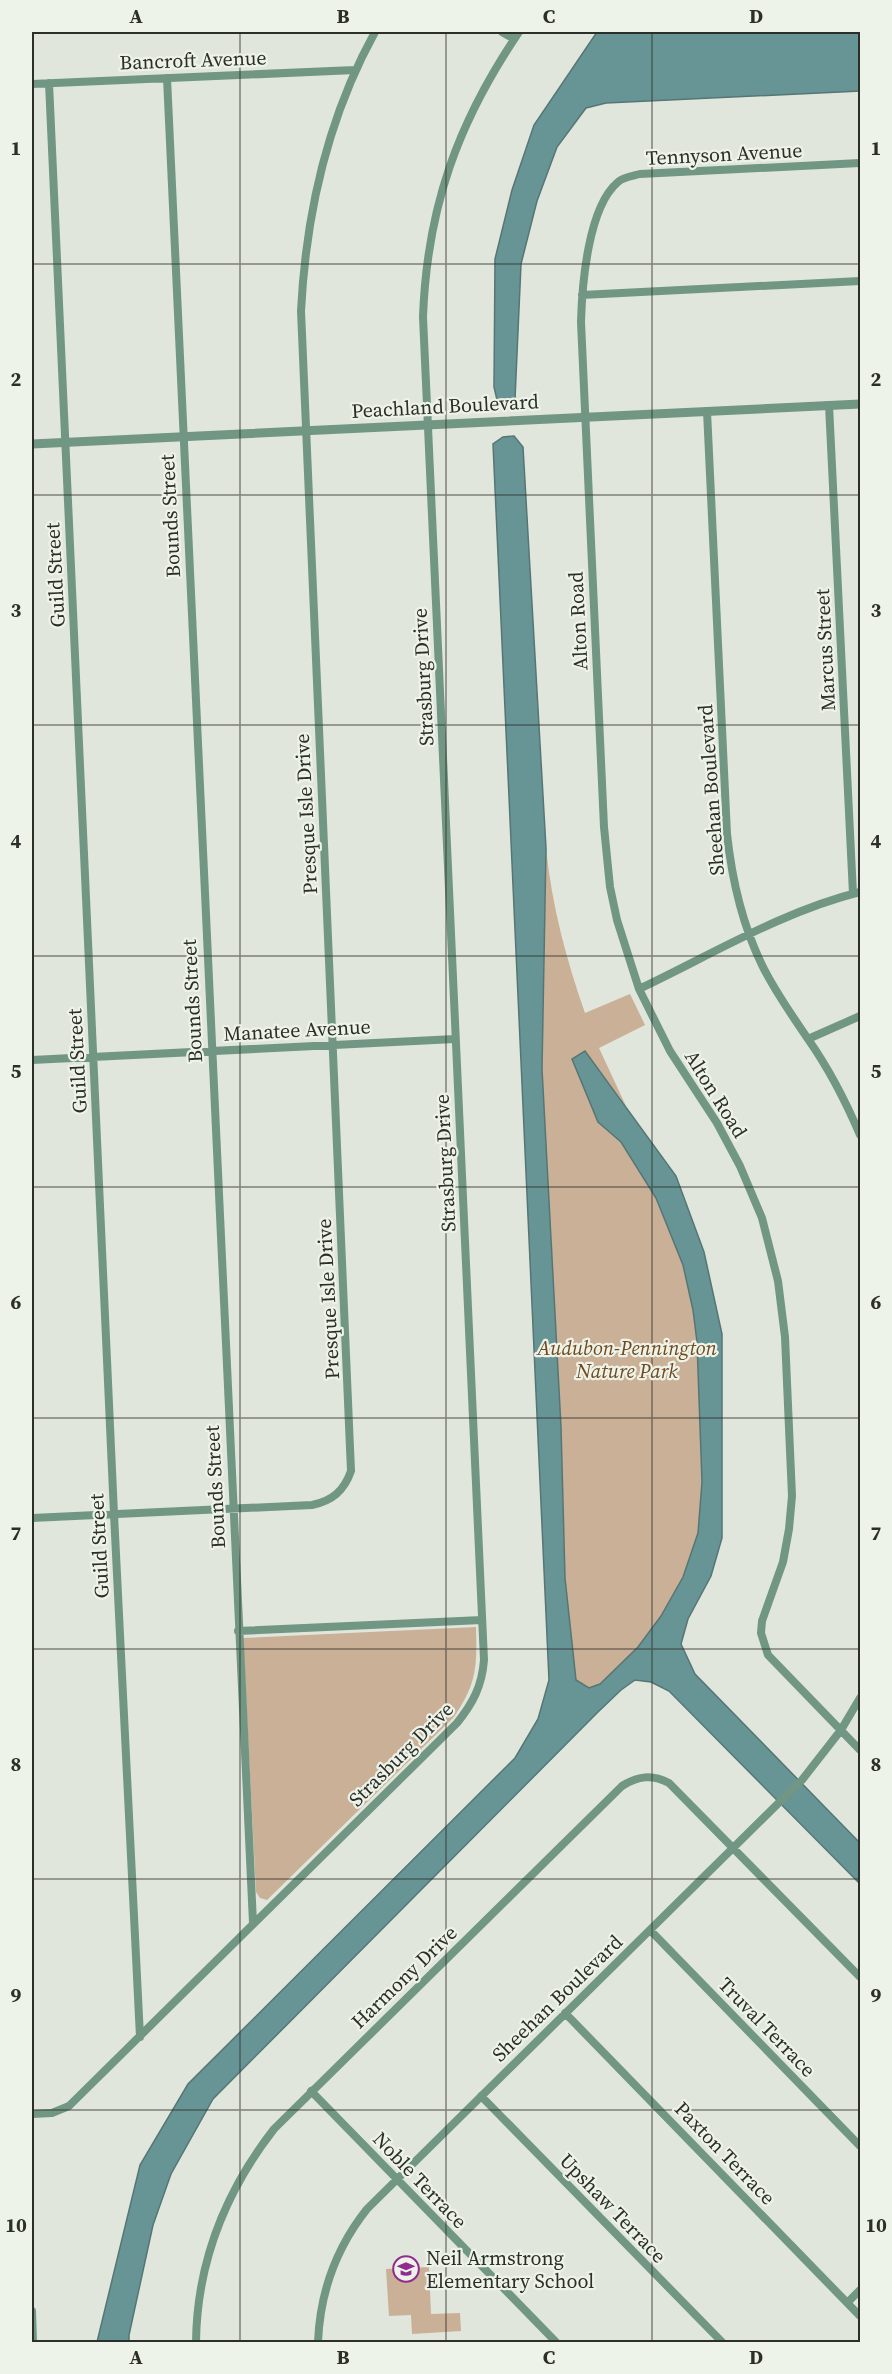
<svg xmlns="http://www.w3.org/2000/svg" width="892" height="2374" font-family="'Source Serif 4',serif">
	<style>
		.green { fill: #cab096 }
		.water { fill: #679595; stroke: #557675; stroke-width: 1.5 }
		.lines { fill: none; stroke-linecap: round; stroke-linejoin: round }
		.minor { stroke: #719784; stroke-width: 8 }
		.tertiary { stroke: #719784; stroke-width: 9 }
		.grid { fill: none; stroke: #2c2e2a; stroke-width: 1.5; stroke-opacity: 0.55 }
		.labels { text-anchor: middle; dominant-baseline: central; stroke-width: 4.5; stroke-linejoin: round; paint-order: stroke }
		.street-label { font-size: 20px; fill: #2c2e2a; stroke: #edf3e8 }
		.park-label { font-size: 20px; font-style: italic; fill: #71491d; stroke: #edf3e8 }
		.poi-label { font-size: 20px; fill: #2c2e2a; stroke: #edf3e8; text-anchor: start }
		.neatline { fill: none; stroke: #2c2e2a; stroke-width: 2 }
		.grid-label { font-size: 20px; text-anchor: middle; font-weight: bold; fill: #2c2e2a }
	</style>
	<rect width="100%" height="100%" fill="#e0e6db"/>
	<path class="green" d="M546,848C552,906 566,959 585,1013L630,994L645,1025L599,1048L626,1106L585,1051L573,1059L598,1122L621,1142L656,1198L683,1265L693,1310L697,1342L702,1482L698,1533L683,1577L661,1616L638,1647L600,1684L589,1688L576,1680L565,1578L561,1427L542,1069Z
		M476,1627C477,1667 477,1683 454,1717L267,1900L260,1898L256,1892L243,1638Z
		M429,2267L431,2314L460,2313L461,2331L412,2334L411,2315L389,2316L386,2269Z"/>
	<path class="water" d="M597,32H860V91L606,103L586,108L557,147L537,201L521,264L515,399L505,404L497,400L494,387L495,259L512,190L534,125Z
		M514,436L523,447L546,848L542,1069L561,1427L565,1578L576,1680L589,1688L600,1684L638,1647L661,1616L683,1577L698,1533L702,1482L697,1342L693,1310L683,1265L656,1198L621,1142L598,1122L572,1059L585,1051L676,1176L704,1252L722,1334V1538L711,1576L688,1619L681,1644L695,1674L860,1843V1884L669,1691L651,1682L635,1680L621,1690L598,1712L213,2099L171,2174L153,2225L129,2335V2342H97L140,2165L188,2084L515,1758L538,1719L549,1680L493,444L503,437Z"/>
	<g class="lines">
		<path class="minor" d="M502,32L514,39
			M167,78L253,1923
			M49,83L114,1514L140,2037
			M32,84L355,70
			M860,163L640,174C633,176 623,177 618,182C588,207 582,285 581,322L604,827L610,887L617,920L639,989L670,1051L717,1123L740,1166L762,1218L778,1281L785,1337L792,1496L789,1529L783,1562L762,1621L761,1633L768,1655L860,1750
			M582,295L860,281
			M829,405L853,894
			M707,411L727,834C732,880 742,924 762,965C775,992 792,1015 808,1039C829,1069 846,1102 860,1135
			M639,989C711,955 783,911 860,892
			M808,1039L860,1016
			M32,1060L455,1039
			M32,1518L312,1505C332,1501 344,1491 351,1471L301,311C306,212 327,119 375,32
			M238,1631L482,1620
			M650,1930L860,2146
			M565,2013L860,2316
			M311,2091L556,2342
			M481,2096L722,2342
			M32,2114L52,2113L69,2106L457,1723C473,1703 482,1686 484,1660L423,317C427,207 458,122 519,32
			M848,2302L860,2290
			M32,2311L33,2342
			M196,2342C197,2262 225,2192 274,2129L622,1786C638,1776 652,1774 669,1783L860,1977
			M318,2342C320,2293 336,2248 367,2209L802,1780L841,1730L860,1698"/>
		<path class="tertiary" d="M32,444L860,404"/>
	</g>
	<path class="grid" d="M240,32V2342M446,32V2342M652,32V2342M32,264H860M32,495H860M32,725H860M32,956H860M32,1187H860M32,1418H860M32,1649H860M32,1879H860M32,2110H860"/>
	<defs>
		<g id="school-ring" transform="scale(1.35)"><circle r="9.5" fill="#edf3e8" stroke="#912b90" stroke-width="1.5"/><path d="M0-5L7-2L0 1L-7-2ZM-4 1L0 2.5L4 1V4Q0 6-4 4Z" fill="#912b90"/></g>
	</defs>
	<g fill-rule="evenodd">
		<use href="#school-ring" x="406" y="2269"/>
	</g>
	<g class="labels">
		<g class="street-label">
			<text transform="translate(193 60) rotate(-2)">Bancroft Avenue</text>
			<text transform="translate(724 154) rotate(-3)">Tennyson Avenue</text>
			<text transform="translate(445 406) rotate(-3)">Peachland Boulevard</text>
			<text transform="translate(170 516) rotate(-93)">Bounds Street</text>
			<text transform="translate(55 575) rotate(-93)">Guild Street</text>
			<text transform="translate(578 621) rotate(-93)">Alton Road</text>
			<text transform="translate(825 650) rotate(-93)">Marcus Street</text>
			<text transform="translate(423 677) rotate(-93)">Strasburg Drive</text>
			<text transform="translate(711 790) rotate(-94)">Sheehan Boulevard</text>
			<text transform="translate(306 814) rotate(-93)">Presque Isle Drive</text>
			<text transform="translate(192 1001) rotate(-93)">Bounds Street</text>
			<text transform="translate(297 1030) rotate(-3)">Manatee Avenue</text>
			<text transform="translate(77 1061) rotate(-93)">Guild Street</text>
			<text transform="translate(716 1094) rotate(58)">Alton Road</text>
			<text transform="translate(445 1163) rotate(-93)">Strasburg Drive</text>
			<text transform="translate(328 1299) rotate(-93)">Presque Isle Drive</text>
			<text transform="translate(215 1487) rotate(-93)">Bounds Street</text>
			<text transform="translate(99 1546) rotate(-93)">Guild Street</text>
			<text transform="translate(401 1754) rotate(-45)">Strasburg Drive</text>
			<text transform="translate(404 1977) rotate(-44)">Harmony Drive</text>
			<text transform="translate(557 1998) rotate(-44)">Sheehan Boulevard</text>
			<text transform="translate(767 2027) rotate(46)">Truval Terrace</text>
			<text transform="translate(725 2153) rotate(46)">Paxton Terrace</text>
			<text transform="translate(420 2180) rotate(46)">Noble Terrace</text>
			<text transform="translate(613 2208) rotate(46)">Upshaw Terrace</text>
		</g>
		<g class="park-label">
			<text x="627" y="1348">Audubon-Pennington<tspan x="627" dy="23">Nature Park</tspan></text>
		</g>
		<g class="poi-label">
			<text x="426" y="2258">Neil Armstrong<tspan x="426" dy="23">Elementary School</tspan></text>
		</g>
	</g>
	<rect width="892" height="2374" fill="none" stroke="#edf3e8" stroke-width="66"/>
	<rect x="33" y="33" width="826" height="2308" class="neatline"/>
	<g class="grid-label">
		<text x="136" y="23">A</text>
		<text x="343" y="23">B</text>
		<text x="549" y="23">C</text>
		<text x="756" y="23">D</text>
		<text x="16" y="155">1</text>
		<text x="876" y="155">1</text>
		<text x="16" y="386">2</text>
		<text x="876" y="386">2</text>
		<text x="16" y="617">3</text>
		<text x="876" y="617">3</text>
		<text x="16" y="848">4</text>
		<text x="876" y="848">4</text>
		<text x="16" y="1078">5</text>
		<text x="876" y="1078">5</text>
		<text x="16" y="1309">6</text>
		<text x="876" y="1309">6</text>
		<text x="16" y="1540">7</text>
		<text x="876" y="1540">7</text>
		<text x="16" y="1771">8</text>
		<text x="876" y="1771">8</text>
		<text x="16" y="2002">9</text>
		<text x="876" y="2002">9</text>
		<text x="16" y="2232">10</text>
		<text x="876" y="2232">10</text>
		<text x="136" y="2364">A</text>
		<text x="343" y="2364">B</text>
		<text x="549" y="2364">C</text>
		<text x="756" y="2364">D</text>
	</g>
</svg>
